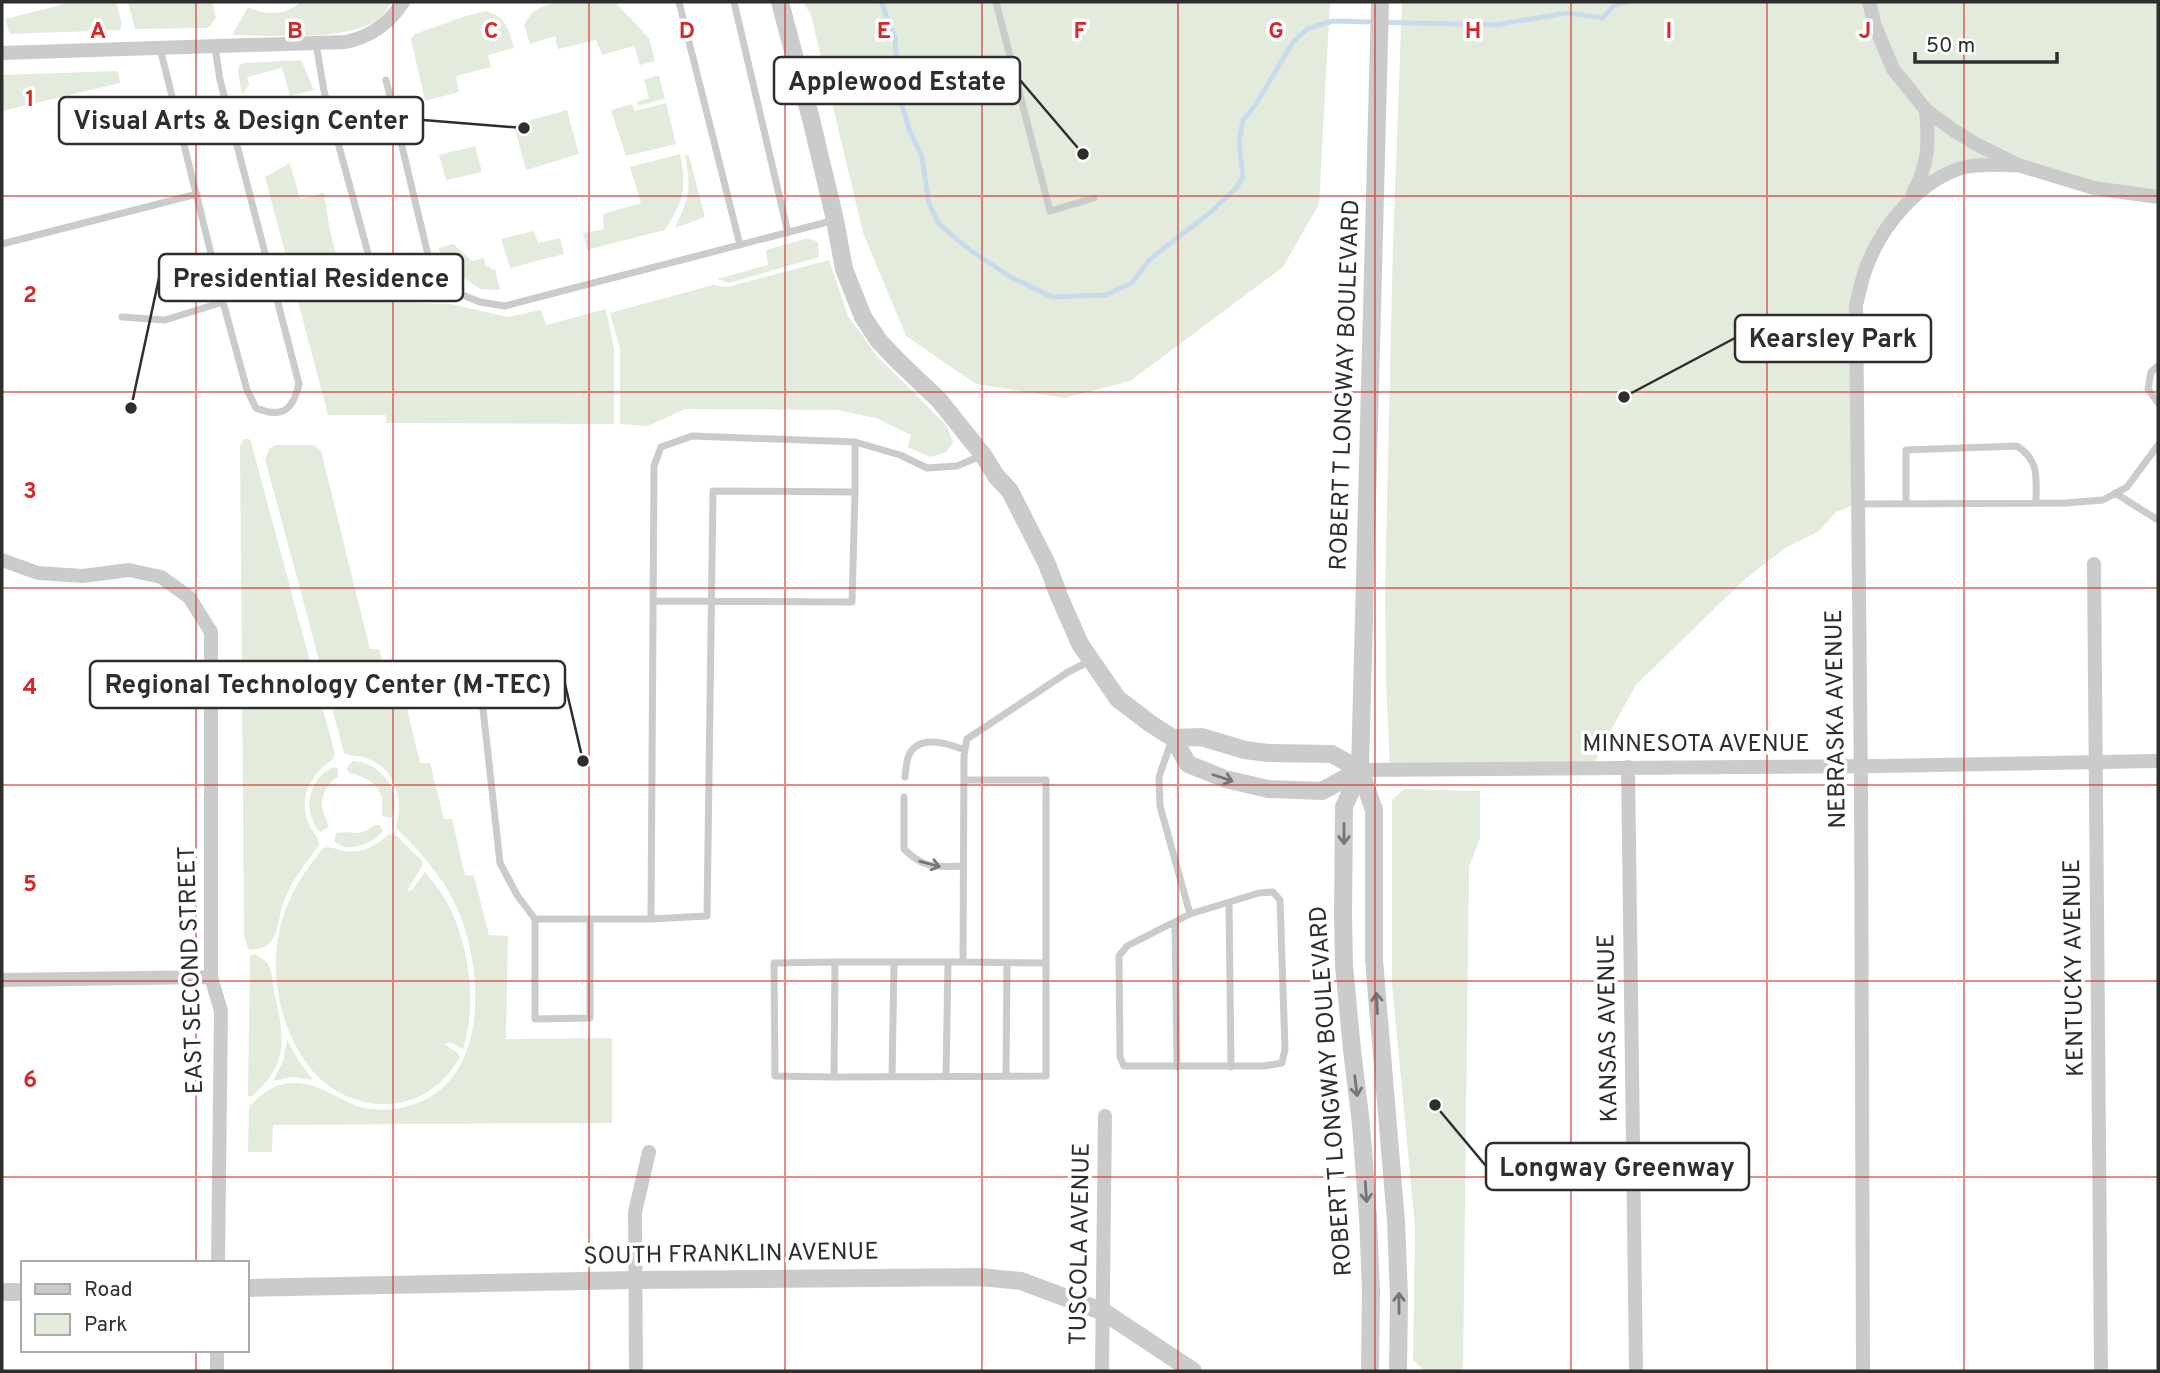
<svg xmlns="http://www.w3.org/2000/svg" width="2160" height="1373" font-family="Overpass,sans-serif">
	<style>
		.green { fill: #e3ecdc }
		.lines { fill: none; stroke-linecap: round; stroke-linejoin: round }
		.stream { stroke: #c8dbeb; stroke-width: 5 }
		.service { stroke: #cbcbcb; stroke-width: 7 }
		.minor { stroke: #cbcbcb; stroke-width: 14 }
		.tertiary { stroke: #cbcbcb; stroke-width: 18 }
		.oneway { stroke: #757575 }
		.grid { fill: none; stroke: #d62828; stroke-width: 2; stroke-opacity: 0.55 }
		.labels { text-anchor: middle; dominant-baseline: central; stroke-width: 7; stroke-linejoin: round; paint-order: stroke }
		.street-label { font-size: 24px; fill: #2e2e2e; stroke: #fff }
		.grid-label { font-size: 23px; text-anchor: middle; font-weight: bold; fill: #d62828; stroke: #fff; stroke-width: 7; stroke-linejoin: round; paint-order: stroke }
		.leader { fill: none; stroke: #2e2e2e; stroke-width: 2.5 }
		.callout-dot { fill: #2e2e2e; stroke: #fff; stroke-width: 2.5 }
		.callout { fill: #fff; stroke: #2e2e2e; stroke-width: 2.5 }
		.callout-label { font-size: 26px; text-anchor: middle; font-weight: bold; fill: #2e2e2e }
	</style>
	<rect width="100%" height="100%" fill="#fff"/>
	<path class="green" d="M72,2H116L122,24L120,30L10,34L5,19Z
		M128,2H212L216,18L208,28L135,29Z
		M301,2H392C388,7 384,15 378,19C348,42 271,35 232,35L248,7C267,16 284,16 301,2Z
		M560,2H615L649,38L655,61L640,65L634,46L602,55L596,40L558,49L555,36L530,44L524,25C532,8 544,6 560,2Z
		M803,2H1330L1319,204L1283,267L1130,381L1065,398L976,384L906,336L863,233L811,15Z
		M1402,2H2158V195L2018,165L1966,167L1935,180L1886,230L1856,305L1858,504L1836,512L1819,531L1784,549L1743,581L1636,685L1601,748L1593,768L1390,769L1386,683L1385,591L1393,243Z
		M486,11C508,18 508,29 514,48L488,55L491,67L456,76L459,92L425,101L411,39L415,34L466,16Z
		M301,60L314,90L290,96L282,68L247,77L249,85L242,94L238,71L239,66L243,63Z
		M118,71L120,83L2,111V75Z
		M659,75L665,99L638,106L636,102L649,98L644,80Z
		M666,103L676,144L626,156L611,110L632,104L635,111Z
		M567,110L579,154L526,170L514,125Z
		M475,146L482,172L446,180L439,155Z
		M680,154C687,189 684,200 665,230L587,250L583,233L604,229L603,214L641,203L630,167Z
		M685,155L689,156L705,217L675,228C689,197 692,190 685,155Z
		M290,163L300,199L324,193L330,231L349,303L366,297L372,302L451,304L508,317L541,310L546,325L606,309L614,349V424L386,423V415H328L265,177Z
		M534,231L538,243L560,238L564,254L510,268L501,239Z
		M808,238L818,242L819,257L729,283L717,279L768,265L766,250Z
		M453,244L472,261L484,258L486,267L490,266L491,270L495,269L500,290L480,289L446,266L438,248Z
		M829,260L848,316L878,357L947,426L953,442L947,452L930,457L908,447L911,435L876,418L836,410L685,409L648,426L620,424V349L610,313L713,285L727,287Z
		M244,439H249L251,442L335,754L333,759C311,774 296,799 310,826C314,833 319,837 319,845C306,863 292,880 284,901C279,913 279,933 270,943C264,949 258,949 250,950L247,947L244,933L240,446Z
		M275,445H314L321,451L370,649H379L394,707L407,708L420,763H430L444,819H452L465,875L474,876L489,935L508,936L506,1039L612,1038V1123L273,1125L272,1152H248L249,1106C258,1098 268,1088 280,1085C308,1076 330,1095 355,1105C371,1111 392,1111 408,1106C491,1085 485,965 455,904C441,874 419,851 396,828C403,797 397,770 366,758C358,755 351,757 344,753L265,459L269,449Z
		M352,761C379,761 404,791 391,818L382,816C381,810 383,805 382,799C378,780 363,778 348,772L347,768Z
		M333,767L338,769V777C326,784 319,798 323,812C325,818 328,821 328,828L320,832C301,812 309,778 333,767Z
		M1404,789L1480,791V838L1469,867L1463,1371H1424L1413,1360L1415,1226L1392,984V800Z
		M375,825H380L383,831C371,845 349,854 334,841L336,833C353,830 359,838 375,825Z
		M389,834L397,836L422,861V866L407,891L412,890L425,872C434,883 444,895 450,908C470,951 477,1004 463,1049L450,1042L444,1044L458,1053L460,1057C452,1070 444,1081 432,1089C390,1119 332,1102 305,1061C280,1025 270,975 279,933C285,900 303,873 323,848C330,846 333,848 340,850C359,855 375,847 389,834Z
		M256,954L268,963L271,972C278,1024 299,1057 251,1097L248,1096L250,955Z
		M287,1040L299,1061L313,1080L293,1077L273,1081L283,1061Z"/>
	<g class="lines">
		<path class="stream" d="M881,2L895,37L900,98L909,129L922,157L929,204L939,224L970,250L1009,276L1052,297L1106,295L1132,283L1150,259L1211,212L1237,187L1243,177L1239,142L1243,120L1256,104L1293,42L1307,29L1333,21L1495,25L1567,13L1603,18L1614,5L1626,2"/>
		<path class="service" d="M679,2L740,245
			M734,2L788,233
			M996,2L1050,211L1094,198
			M316,44L324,91L378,290L409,292L435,284L480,302L505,306L835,220
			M160,48L223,302L247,390L256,408C282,419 293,410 299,384L220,80L215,47
			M386,80L435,284
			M2,244L197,194
			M122,317L165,320L223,302
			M2158,366L2151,372L2148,389L2158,403
			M855,442V492L713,491L707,916L651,919L654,466L661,447L692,436L855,442L900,455L927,468L957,466L983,455
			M2115,493L2158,520
			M1858,504L2066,503L2103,500L2127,487L2158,445
			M1906,504V450L2017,446C2040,461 2036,478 2036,503
			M653,601L852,602L855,492
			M483,709L500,863L517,895L535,919
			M1171,742L1159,777L1160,806L1190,914L1259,893L1273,892L1280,900L1285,1049L1282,1063L1264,1066H1124L1120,1057L1119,956L1127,946L1190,914
			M905,777C906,771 906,761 909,755C919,733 949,744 965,750
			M964,780H1046V963L963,962L964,755L967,739L1068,672L1090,661
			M904,797V849C924,869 936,867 963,866
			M1229,903L1231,1067
			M590,919V1018L535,1019V919H651
			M1175,922L1177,1067
			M963,962H835L834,1077L1046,1076V963
			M946,1076L948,962
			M1006,1076L1007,963
			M834,1077L775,1076L774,963L835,962
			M892,1077L894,962"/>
		<path class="minor" d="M1869,2L1875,26L1893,69L1926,110L1953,130L1976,144L2018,165L2094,188L2158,197
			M2,53L345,42C371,37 389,24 403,2
			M1913,193C1929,164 1929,142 1926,110
			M2,560L38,573L83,576L129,570L161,577L189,597L211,632V977L221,1011L218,1263
			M2094,564L2101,1371
			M1628,767L1636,1371
			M1360,770L1881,766L2158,761
			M2,980L211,977
			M217,1371V1350
			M636,1371L635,1212L649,1152
			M1102,1371L1105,1116
			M1863,1371L1861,785L1856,305C1860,291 1862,276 1868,263C1884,223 1921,179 1965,167C1981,163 2002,166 2018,165"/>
		<path class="tertiary" d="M780,2L811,119L835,220L844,269L863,317L879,341L898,361L939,400L983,455L996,476L1010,491L1047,564L1059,596L1080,644L1118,699L1151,724L1173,738L1188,764L1225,779L1268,789L1322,791L1360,770
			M1380,2L1360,770L1374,810V960L1396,1221L1399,1296L1398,1371
			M1173,738L1201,737L1245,750L1268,753L1332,754L1360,770
			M1360,770L1344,807L1343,915L1344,965L1352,1050L1361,1124L1368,1217L1371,1290L1370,1371
			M247,1288L634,1280L981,1277L1021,1281L1104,1312L1193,1371
			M2,1292H23"/>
	</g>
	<defs><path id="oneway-shaft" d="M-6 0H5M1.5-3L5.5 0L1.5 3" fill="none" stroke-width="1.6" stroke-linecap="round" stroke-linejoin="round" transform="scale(1.75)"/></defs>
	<g class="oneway">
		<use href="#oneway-shaft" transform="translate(1223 778) rotate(18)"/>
		<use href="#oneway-shaft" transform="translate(1344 834) rotate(90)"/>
		<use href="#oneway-shaft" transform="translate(930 864) rotate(15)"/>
		<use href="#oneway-shaft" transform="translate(1377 1003) rotate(-93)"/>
		<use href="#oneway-shaft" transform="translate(1356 1086) rotate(83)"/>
		<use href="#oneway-shaft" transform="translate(1366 1192) rotate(86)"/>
		<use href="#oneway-shaft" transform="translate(1399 1303) rotate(-90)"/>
	</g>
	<path class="grid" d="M196,2V1263M393,2V1371M589,2V1371M785,2V1371M982,2V1371M1178,2V1371M1375,2V1371M1571,2V1371M1767,2V1371M1964,2V1371M2,196H2158M2,392H2158M2,588H2158M2,785H2158M2,981H2158M2,1177H2158M196,1350V1371"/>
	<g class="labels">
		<g class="street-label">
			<text transform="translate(1346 385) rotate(-88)">ROBERT T LONGWAY BOULEVARD</text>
			<text transform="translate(1837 719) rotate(-91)">NEBRASKA AVENUE</text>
			<text x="1696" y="745">MINNESOTA AVENUE</text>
			<text transform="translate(2075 968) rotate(-91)">KENTUCKY AVENUE</text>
			<text transform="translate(192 970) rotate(-92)">EAST SECOND STREET</text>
			<text transform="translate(1609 1028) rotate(-91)">KANSAS AVENUE</text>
			<text transform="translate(1332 1091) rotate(-94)">ROBERT T LONGWAY BOULEVARD</text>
			<text transform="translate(1081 1244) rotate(-89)">TUSCOLA AVENUE</text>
			<text transform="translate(731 1255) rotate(-1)">SOUTH FRANKLIN AVENUE</text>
		</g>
	</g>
	<g class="grid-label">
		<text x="98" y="38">A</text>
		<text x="295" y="38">B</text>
		<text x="491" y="38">C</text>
		<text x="687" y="38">D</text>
		<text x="884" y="38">E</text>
		<text x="1080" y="38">F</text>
		<text x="1276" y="38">G</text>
		<text x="1473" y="38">H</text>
		<text x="1669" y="38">I</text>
		<text x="1865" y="38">J</text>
		<text x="30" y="106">1</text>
		<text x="30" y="302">2</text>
		<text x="30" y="498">3</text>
		<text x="30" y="694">4</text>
		<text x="30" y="891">5</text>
		<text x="30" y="1087">6</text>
	</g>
	<path class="leader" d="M1083 154L1020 80M524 128L423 120M131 408L159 278M1624 397L1735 338M583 761L565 684M1435 1105L1486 1166"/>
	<g class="callout-dot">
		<circle cx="1083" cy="154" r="7"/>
		<circle cx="524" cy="128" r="7"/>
		<circle cx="131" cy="408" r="7"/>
		<circle cx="1624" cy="397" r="7"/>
		<circle cx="583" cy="761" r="7"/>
		<circle cx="1435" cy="1105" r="7"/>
	</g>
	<g class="callout">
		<rect x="774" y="57" width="246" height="47" rx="7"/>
		<rect x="59" y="97" width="364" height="47" rx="7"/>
		<rect x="159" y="254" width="304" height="47" rx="7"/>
		<rect x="1735" y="315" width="196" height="47" rx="7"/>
		<rect x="90" y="661" width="475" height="47" rx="7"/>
		<rect x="1486" y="1143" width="263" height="47" rx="7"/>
	</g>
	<g class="callout-label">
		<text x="897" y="90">Applewood Estate</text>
		<text x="241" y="129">Visual Arts &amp; Design Center</text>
		<text x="311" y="287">Presidential Residence</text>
		<text x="1833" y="347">Kearsley Park</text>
		<text x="328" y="693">Regional Technology Center (M-TEC)</text>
		<text x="1617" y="1176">Longway Greenway</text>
	</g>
	<rect width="2160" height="1373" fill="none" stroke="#2e2e2e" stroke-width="7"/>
	<rect x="21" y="1261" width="228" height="91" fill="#ffffff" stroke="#ababab" stroke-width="2"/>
	<rect x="35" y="1284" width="35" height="10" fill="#cbcbcb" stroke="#ababab" stroke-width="2"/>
	<text x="84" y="1296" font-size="21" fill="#2e2e2e">Road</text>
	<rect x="35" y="1314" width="35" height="21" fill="#e3ecdc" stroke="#ababab" stroke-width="2"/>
	<text x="84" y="1331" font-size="21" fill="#2e2e2e">Park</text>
	<path d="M1915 52v10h142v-10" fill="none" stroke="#2e2e2e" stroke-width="3.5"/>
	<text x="1926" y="52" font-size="21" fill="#2e2e2e" stroke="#ffffff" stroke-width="5" paint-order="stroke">50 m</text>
</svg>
